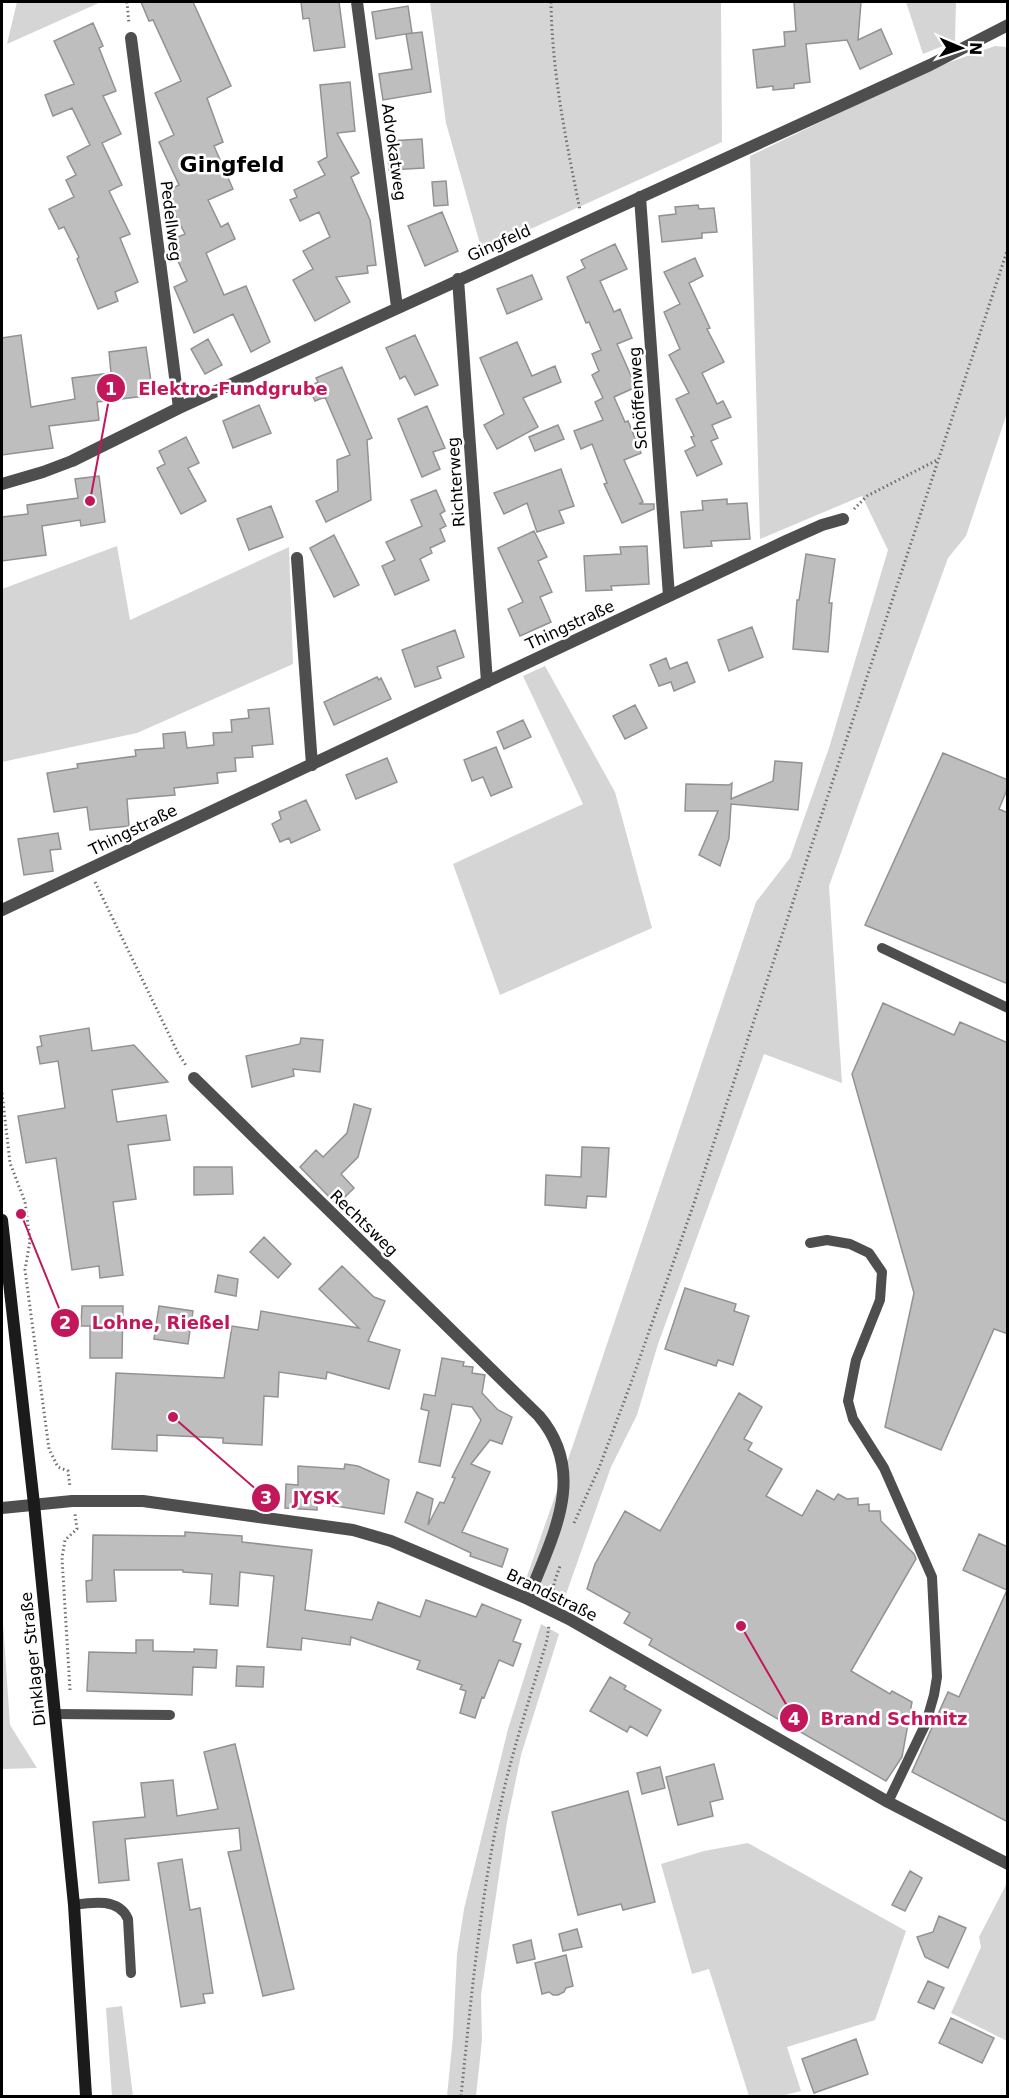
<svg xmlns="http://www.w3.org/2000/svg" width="1009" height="2098" font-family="'DejaVu Sans',sans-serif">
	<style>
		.green { fill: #d5d5d5 }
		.building { fill: #bebebe; stroke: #929292; stroke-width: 1.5 }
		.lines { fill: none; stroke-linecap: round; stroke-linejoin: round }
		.path { stroke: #707070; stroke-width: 3; stroke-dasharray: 1.5 3; stroke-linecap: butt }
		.service { stroke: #4e4e4e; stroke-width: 10 }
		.minor { stroke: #4e4e4e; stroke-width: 12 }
		.secondary { stroke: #1b1b1b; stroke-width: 12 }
		.labels { text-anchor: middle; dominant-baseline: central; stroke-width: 5; stroke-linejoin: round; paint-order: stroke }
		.street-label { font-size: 16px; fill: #000; stroke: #fff }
		.district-label { font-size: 22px; font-weight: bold; fill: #000; stroke: #fff }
		.leader { fill: none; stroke: #c2185b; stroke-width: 2 }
		.callout-dot { fill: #c2185b; stroke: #fff; stroke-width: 2 }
		.mark-label { font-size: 18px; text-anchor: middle; font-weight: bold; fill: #fff }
		.callout-label { font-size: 18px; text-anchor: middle; font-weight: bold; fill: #c2185b; stroke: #fff; stroke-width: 5; stroke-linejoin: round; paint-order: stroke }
	</style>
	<rect width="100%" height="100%" fill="#fff"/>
	<path class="green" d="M17,2H101L7,44Z
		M430,2H721L722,142L482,251L446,123Z
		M906,2H956L955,41L923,54Z
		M995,46L1007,47V413L966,536L948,558L829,886L842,1083L764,1054L658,1344L637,1415L611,1467L565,1597L526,1579L573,1445L756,902L790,858L829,748L888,550L862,496L760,539L750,156L928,70Z
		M117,546L130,620L289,547L293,664L137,733L2,762V589Z
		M545,666L615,792L652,928L500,995L453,864L583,804L523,676Z
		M2,1608L10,1725L37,1768L2,1769Z
		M541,1624L559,1634L521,1755L507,1822L481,1995L482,2040L476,2096H447L453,2036L457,1954L464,1909L508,1729Z
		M748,1843L906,1931L875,2020L787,2047L801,2091L781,2096H749L709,1969L692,1974L661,1864L704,1851Z
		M1006,1885L1008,1886L1007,2041L951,2013L981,1947L979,1937Z
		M122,2006L133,2096H112L106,2008Z"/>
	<path class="building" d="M141,2H193L231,86L207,98L223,142L214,146L233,189L208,200L221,227L228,223L235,239L206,253L224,295L246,286L270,342L251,352L233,314L194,333L174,287L187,281L169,241L185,234L164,193L179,185L159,142L174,135L155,93L181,81L153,20L149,21Z
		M301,2H339L345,47L314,51L309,18L303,19Z
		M794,2H861L858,40L881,29L892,54L860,69L847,40L806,44L810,82L794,84V88L773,90V86L757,88L753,50L785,46L784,32L796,31Z
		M408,6L412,33L376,39L372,12Z
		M93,23L103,46L99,48L116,91L103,96L121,134L102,143L122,185L109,191L130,234L120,238L138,282L115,292L118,301L98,309L77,259L79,257L64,227L59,229L49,209L74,197L66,180L76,175L67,157L90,145L72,108L53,116L45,95L74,84L54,41Z
		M422,32L431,92L383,100L379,74L412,69L406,34Z
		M350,82L355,131L337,133L359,173L351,177L370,220L376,265L367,266L368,273L336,277L350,302L315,321L293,280L313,269L303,251L330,237L319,212L300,221L290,200L297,197L294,190L325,175L318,162L327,157L320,85Z
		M422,139L424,168L389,170L387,141Z
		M446,181L448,205L434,206L432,182Z
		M698,205L699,209L714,208L717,232L702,233V238L662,242L659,216L676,214L675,207Z
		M442,212L458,251L425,266L408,226Z
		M615,244L627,269L600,281L614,312L620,309L632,338L617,344L636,387L614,397L625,422L628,421L641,453L624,460L643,502L639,504H654V509L622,523L604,484L607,483L592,444L581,449L574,431L603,420L595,402L603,398L592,375L599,371L592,354L601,350L589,322L586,323L567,277L585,268L581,260Z
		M695,258L703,276L689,283L710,328L707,329L724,362L702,373L717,404L723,401L731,417L712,425L718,438L711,441L722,464L697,476L685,451L695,446L691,437L694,436L676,399L689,393L669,355L680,349L664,312L680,304L664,272Z
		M532,275L542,299L507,314L497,289Z
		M21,335L31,407L75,399L72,378L111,373L109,352L146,347L153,395L97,402L99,420L49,426L53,448L2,455V338Z
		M415,335L438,385L415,395L405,376L400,379L386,348Z
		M208,339L222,365L205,374L191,349Z
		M517,342L532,376L555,366L561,382L523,398L538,427L497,449L484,425L504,414L480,358Z
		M342,367L372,438L367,440L371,500L326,522L316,501L338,491L337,460L350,455L325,397L315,401L308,387L318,382L316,378Z
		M259,405L271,433L233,448L223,421Z
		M427,406L445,448L433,452L440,469L422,477L398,419Z
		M558,425L564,439L535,451L529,437Z
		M186,437L199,463L188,468L206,501L181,514L157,468L165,464L159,451Z
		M561,469L574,506L559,511L564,523L537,532L527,503L504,514L494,493Z
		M99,476L105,522L81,526L80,520L42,526L46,555L2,561V517L28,514L27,505L78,498L75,479Z
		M436,490L445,511L440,514L446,526L440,529L445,541L430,548L432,553L420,559L429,580L395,595L382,566L395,560L386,542L422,526L411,500Z
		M727,499V504L747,503L750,539L711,541L712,546L684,548L681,512L703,510L702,501Z
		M271,506L283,537L249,550L237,519Z
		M534,531L547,557L538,561L552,592L540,597L551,622L520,636L508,609L523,602L498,548Z
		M334,535L359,585L334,597L310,548Z
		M647,546L649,584L611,586L612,590L586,591L584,556L621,554L620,547Z
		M806,554L835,559L829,603H832L828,652L793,649L797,600H799Z
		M752,627L763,657L729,671L718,640Z
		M455,630L464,657L437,667L441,678L415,687L402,650Z
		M666,658L670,669L687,662L695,682L674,691L671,682L659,686L650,665Z
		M377,677L379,680L381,678L391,699L334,725L324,702Z
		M635,705L647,728L625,739L613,716Z
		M269,708L273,744L252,746L253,757L235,758L236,771L217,773L218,783L174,788L175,795L127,799L129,826L90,830L87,807L54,812L47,773L78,768L77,764L136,756L135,750L164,748L163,734L185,732L187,748L214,745L213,733L232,732L231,720L249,718L248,710Z
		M523,720L531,737L504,749L497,732Z
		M496,747L512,787L491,796L483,777L472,781L464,760Z
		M943,753L1008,780V787L999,809L1008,813V984L865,925Z
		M387,758L397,782L356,799L346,775Z
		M775,761L802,763L798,810L731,804L729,838L720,866L699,855L718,811H685L686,784L729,785L732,783L731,799L773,781Z
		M306,800L320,830L291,843L289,838L280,842L272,824L281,819L279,812Z
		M58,833L61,849L50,850L53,871L24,875L18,839Z
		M883,1003L954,1035L960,1022L1008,1043V1334L994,1329L941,1450L885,1427L914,1293L852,1074Z
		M89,1028L92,1051L134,1045L168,1082L112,1090L117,1122L166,1115L170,1140L128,1145L136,1199L113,1202L123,1275L100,1278L99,1266L72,1270L56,1158L26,1163L18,1116L65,1108L58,1061L40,1064L37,1047L42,1046L40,1036Z
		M301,1038L323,1040L320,1072L293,1069L294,1076L252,1087L246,1056L300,1044Z
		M354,1104L371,1109L358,1157L341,1174L354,1188L337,1205L300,1167L316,1150L323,1157L347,1133Z
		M582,1147L609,1148L606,1197L587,1196L586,1208L545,1205L546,1175L581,1177Z
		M194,1167H232L233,1194L194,1195Z
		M264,1237L291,1264L278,1278L250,1252Z
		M342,1266L374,1297L385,1301L368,1341L400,1350L389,1389L327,1372L326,1379L279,1372L278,1397L264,1396L262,1445L223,1443V1438L157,1435V1451L112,1449L116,1373L224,1378L232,1326L258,1330L261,1311L359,1328L319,1289Z
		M218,1275L238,1279L236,1296L215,1292Z
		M685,1288L736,1304L734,1311L749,1316L733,1365L718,1360L716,1366L665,1349Z
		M82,1306H123L122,1358H90V1326H81Z
		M159,1306L193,1311L188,1344L154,1339Z
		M442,1358L464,1362L463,1366L473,1367L472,1373L485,1375L482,1393L498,1410L512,1417L502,1444L490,1440L471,1464L490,1472L462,1532L508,1549L502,1567L470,1556L471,1553L405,1522L417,1492L433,1499L428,1525L440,1502L444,1503L455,1478L452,1477L481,1420L472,1407L452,1404L440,1466L419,1462L429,1411L421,1409L424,1394L435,1396Z
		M739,1393L762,1407L744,1439L752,1443L748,1450L782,1469L766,1496L802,1516L817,1490L834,1500L838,1494L847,1499L858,1498V1505L869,1504V1511H880L881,1521L914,1554L916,1559L851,1671L890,1694L892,1691L912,1702L902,1757L886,1781L649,1645L652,1639L624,1623L630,1613L587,1589L595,1564L625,1511L660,1531Z
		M345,1464L358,1466L389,1480L384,1514L317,1503V1510L285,1508L286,1484L298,1485V1466L344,1469Z
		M185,1532L242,1536V1542L312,1550L305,1610L372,1620L378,1602L420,1617L426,1600L476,1617L482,1604L521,1620L513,1641L521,1644L513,1666L499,1660L484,1698L482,1697L475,1718L460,1713L466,1691L460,1689L462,1685L417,1669L420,1661L351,1637L350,1645L302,1638L301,1650L267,1647L274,1576L240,1572L238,1606L210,1604L212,1574L183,1572V1570H114L116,1601L87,1602L86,1581L92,1580L93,1535L185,1536Z
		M979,1534L1008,1547V1822L912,1772L948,1692L959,1697L1007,1590L963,1570Z
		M136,1640H153V1651L194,1652V1649L217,1650L216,1668L193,1667L192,1695L87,1691L89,1652L136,1653Z
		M237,1666L264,1667L263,1687L236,1686Z
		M610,1677L626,1686L624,1689L661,1710L647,1736L630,1726L627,1732L590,1711Z
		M235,1744L294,1989L263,1996L228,1852L241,1850L239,1828L125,1839L129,1880L99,1883L93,1822L145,1817L141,1783L173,1780L177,1816L218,1809L204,1752Z
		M714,1764L723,1799L710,1802L713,1816L678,1825L666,1777Z
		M660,1767L665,1788L642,1794L637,1773Z
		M628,1791L655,1902L623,1910L621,1904L578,1915L552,1812Z
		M182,1859L190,1910L200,1908L213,1993L203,1994L205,2003L181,2007L158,1863Z
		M910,1871L922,1878L905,1911L892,1905Z
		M939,1916L966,1928L948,1968L925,1957L917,1937L933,1932Z
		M577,1929L582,1947L563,1951L559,1934Z
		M531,1940L535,1959L517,1963L513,1945Z
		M566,1955L573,1986L566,1988L564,1992L558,1995H553L549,1992L542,1994L535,1963Z
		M928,1981L944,1988L934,2009L918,2002Z
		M951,2018L994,2038L982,2063L939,2043Z
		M856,2039L868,2074L814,2093L802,2059Z"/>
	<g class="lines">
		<path class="path" d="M127,2L129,24
			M551,2C552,73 566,141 580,210
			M854,509L867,496L937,460
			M95,882L178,1053L187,1067
			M2,1093L10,1163L25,1202L30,1241L25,1270L49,1449L58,1467L68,1471L70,1487
			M574,1523L599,1468L631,1383L692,1209L1008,248
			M553,1594L554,1583L560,1566
			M70,1690L62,1558L65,1540L77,1529L75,1514
			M461,2096C472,1992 481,1887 505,1785C517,1736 533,1688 547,1640L549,1625"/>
		<path class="service" d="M882,948L1008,1008
			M810,1243L827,1240L850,1244L869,1253L882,1272L880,1300L856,1360L848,1401L853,1419L884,1468L932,1577L937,1677L934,1695L926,1723L888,1802
			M55,1714L170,1715
			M74,1905C93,1902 119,1898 128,1919L131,1973"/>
		<path class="minor" d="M357,2L397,307
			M131,38L179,408
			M640,197L669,596
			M458,279L487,682
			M2,484L43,472L72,461L179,408L930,65L1008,25
			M297,558L312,765
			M2,910L786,541L822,525L843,519
			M194,1078L539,1416C589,1475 551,1538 528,1599
			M2,1508L72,1501H143L353,1530L391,1541L528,1599L569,1619L888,1802L1008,1864"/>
		<path class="secondary" d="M2,1220L34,1504L74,1905L86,2096"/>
	</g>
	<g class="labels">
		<g class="street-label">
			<text transform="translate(394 152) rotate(82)">Advokatweg</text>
			<text transform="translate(171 221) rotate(83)">Pedellweg</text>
			<text transform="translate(499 243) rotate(-24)">Gingfeld</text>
			<text transform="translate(638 398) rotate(-94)">Schöffenweg</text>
			<text transform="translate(456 482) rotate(-94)">Richterweg</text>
			<text transform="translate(570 625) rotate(-25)">Thingstraße</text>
			<text transform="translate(133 830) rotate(-26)">Thingstraße</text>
			<text transform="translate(364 1223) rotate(44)">Rechtsweg</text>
			<text transform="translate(552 1595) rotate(26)">Brandstraße</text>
			<text transform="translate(33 1659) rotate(-96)">Dinklager Straße</text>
		</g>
		<g class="district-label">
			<text x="232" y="164">Gingfeld</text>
		</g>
	</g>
	<path class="leader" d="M90 501L111 388M21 1214L65 1323M173 1417L266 1498M741 1626L794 1718"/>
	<g class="callout-dot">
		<circle cx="90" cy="501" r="6"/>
		<circle cx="21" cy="1214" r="6"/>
		<circle cx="173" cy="1417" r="6"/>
		<circle cx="741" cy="1626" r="6"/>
		<circle cx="111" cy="388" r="15"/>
		<circle cx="65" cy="1323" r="15"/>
		<circle cx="266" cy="1498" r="15"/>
		<circle cx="794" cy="1718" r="15"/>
	</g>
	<g class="mark-label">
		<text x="111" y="395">1</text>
		<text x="65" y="1329">2</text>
		<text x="266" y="1504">3</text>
		<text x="794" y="1725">4</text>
	</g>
	<g class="callout-label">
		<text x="233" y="395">Elektro-Fundgrube</text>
		<text x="161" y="1329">Lohne, Rießel</text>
		<text x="316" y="1504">JYSK</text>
		<text x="894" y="1725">Brand Schmitz</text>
	</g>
	<rect width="1009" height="2098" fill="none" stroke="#000000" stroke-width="6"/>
	<g transform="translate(961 48) rotate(92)" stroke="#ffffff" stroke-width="4.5" paint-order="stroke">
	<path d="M0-4.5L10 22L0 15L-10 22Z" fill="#000000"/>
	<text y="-9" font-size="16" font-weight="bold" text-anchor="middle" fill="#000000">N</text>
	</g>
</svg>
